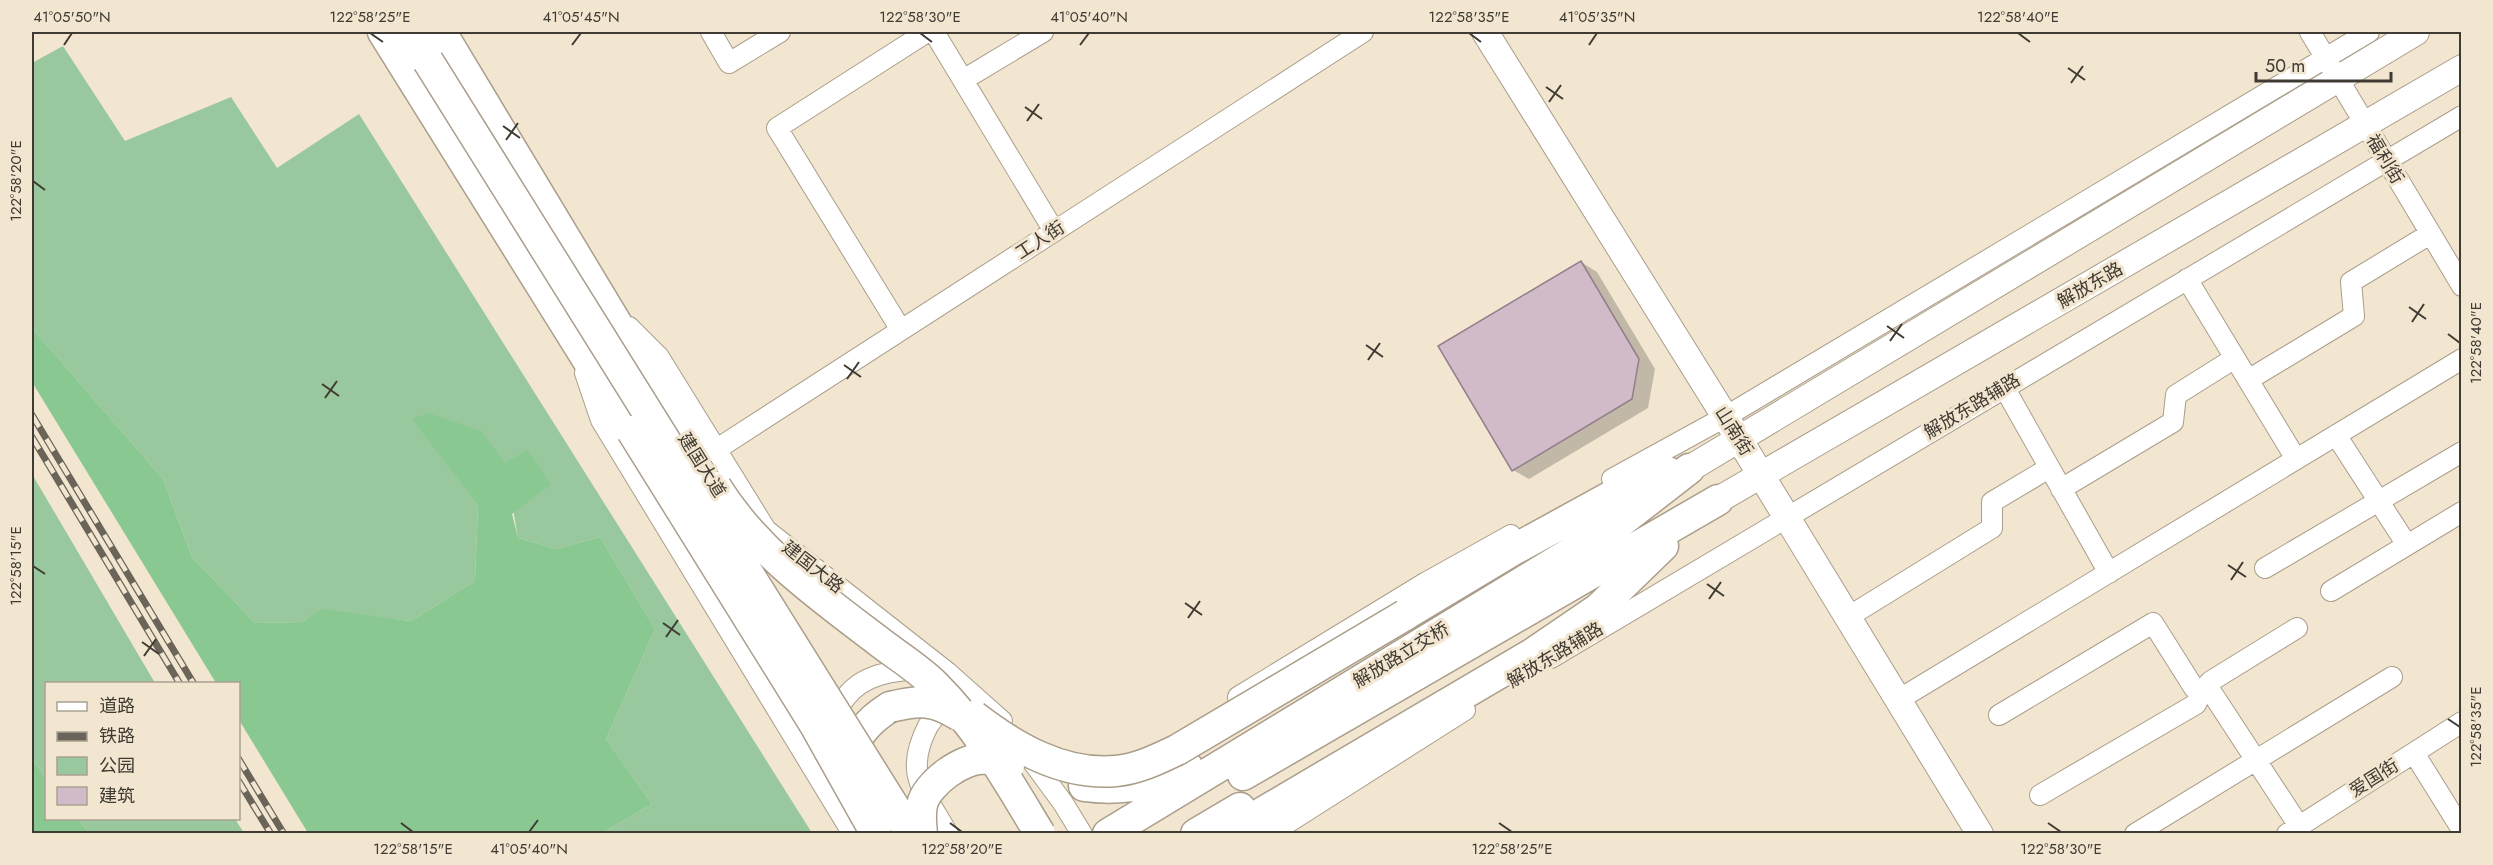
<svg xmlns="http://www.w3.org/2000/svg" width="2493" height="865" font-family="Jost,'Noto Sans SC',sans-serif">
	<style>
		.green { fill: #99c79e }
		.forest { fill: #8ac892 }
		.shadow { fill: #0003 }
		.building { fill: #d2bbc8; stroke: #937e8b; stroke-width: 1.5 }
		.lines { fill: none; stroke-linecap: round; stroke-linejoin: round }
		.minor-casing { stroke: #aa9e8a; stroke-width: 22 }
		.major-casing { stroke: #aa9e8a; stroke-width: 28 }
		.highway-casing { stroke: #aa9e8a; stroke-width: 33 }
		.minor { stroke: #fff; stroke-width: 20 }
		.major { stroke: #fff; stroke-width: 26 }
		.highway { stroke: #fff; stroke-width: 30 }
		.rail-casing { stroke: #6b6559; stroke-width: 7 }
		.rail { stroke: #f2e6d1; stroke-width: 4.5; stroke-dasharray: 14; stroke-linecap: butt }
		.highway-bridge-casing { stroke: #aa9e8a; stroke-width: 33; stroke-linecap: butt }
		.highway-bridge { stroke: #fff; stroke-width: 30 }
		.ticks { fill: none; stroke: #3f3a32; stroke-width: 2 }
		.labels { text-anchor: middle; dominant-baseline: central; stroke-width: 6; stroke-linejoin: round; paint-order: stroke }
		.street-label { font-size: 18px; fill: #3f3a32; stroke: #f2e6d1 }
		.neatline { fill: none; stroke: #3f3a32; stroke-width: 2 }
		.ticks-label { font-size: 15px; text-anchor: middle; fill: #3f3a32 }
	</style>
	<rect width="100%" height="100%" fill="#f2e6d1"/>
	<path class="green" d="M63,46L125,141L231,97L277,168L359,114L812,833H602L652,804L606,739L655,629L600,537L556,549L518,538L505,463L413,419L478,506L475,581L411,621L322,610L302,622L255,623L192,557L163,479L32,328V63Z
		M32,474L155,683L46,684V778L32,759Z
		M78,819H235L244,833H89Z"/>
	<path class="forest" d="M32,328L163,479L192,557L255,623L302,622L322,609L411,621L475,581L478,506L412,419L428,413L481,431L505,463L527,450L551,484L512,514L518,538L556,549L600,537L655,629L606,739L652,804L602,833H308L239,720L238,684L216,683L32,382Z
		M32,759L46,778V818L78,819L89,833H32Z"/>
	<path class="shadow" d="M1581,262L1597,272L1655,369L1648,408L1529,479L1513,470Z"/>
	<path class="building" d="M1581,261L1639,359L1632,399L1512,471L1438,346Z"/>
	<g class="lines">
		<g class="minor-casing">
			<path id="minor" d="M711,32L729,63L780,32
				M934,32L1054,231
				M2310,32L2462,286
				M963,80L1043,32
				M2187,279L2296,459
				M629,327L659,357L766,530L947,672L1002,721
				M901,330L777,128L927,32
				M585,373L601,420L853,834
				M2248,380L2354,316L2351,282L2430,234
				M2004,387L2109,573
				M2336,435L2407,545
				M717,449L1363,32
				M1612,479L1725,417L2369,32
				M2061,489L2173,422L2176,395L2235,358
				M2265,568L2462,452
				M1425,583L1511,535
				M2331,591L2462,512
				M1848,617L1992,528V502L2049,468
				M1551,658L2462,116
				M1238,697L1425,583L1437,578
				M1898,700L2462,359
				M1999,715L2153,623L2194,688L2210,690L2299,826
				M831,722C836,714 840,704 846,697C862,675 895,669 920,670
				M2414,753L2462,830
				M1027,754L1063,803L1082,834
				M2040,795L2196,704L2203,689L2211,681L2297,628
				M948,834C924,791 903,774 928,726C933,718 943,706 952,705
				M1270,834L1465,710
				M2135,834L2392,677
				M2287,834L2462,722"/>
		</g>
		<g class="major-casing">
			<path id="major" d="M1485,32L1739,439L1980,834
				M1689,469L2416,32
				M1718,500L2462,68"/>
		</g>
		<g class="highway-casing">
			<path id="highway" d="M383,32L632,431
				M409,32L428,61
				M441,32L685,437
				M1405,615L1515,549L1639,481L1668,472
				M850,766C850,740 869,720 890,707
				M1243,775L1718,500
				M1084,786C1121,791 1154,786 1187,766
				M1108,834L1618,524L1689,469
				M1196,834L1240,808
				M1226,834L1535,652L1598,609L1663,546"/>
		</g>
		<use href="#minor" class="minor"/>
		<use href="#major" class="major"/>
		<use href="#highway" class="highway"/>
		<g class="rail-casing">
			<path id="rail" d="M32,415L194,684
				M32,437L180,684
				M238,758L284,834
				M238,780L271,834"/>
		</g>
		<use href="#rail" class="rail"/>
		<g class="highway-bridge-casing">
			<path id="highway-bridge" d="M428,61L911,834
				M632,431L815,725L876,834
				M716,487C755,550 819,596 877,640C896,655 918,668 935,685C979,729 1008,781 1040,834
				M890,707C920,700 933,699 960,716
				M974,716C1014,747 1063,776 1116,771C1138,769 1158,759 1177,750L1405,615
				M922,834C921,825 920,814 922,805C926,784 964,756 986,759C993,760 1001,763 1009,765"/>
		</g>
		<use href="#highway-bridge" class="highway-bridge"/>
	</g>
	<path class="ticks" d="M370,33L383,42M920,33L932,42M1469,33L1481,42M2018,33L2030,42M64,45L72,33M572,45L581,33M1080,45L1089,33M1589,45L1597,33M2068,68L2085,80M2071,83L2083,66M1546,87L1563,99M1549,102L1561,85M1025,107L1042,119M1027,121L1039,104M503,126L520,138M506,140L518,123M33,181L45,190M2409,307L2426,319M2412,322L2424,304M1887,326L1904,338M2448,334L2460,343M1890,341L1902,324M1366,345L1383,357M1368,360L1380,343M844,365L861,377M847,379L859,362M322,384L339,396M325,398L337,381M2228,565L2246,577M33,566L45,574M2231,580L2243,562M1707,584L1724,596M1709,599L1721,582M1185,603L1202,615M1188,618L1200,601M663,623L680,635M666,637L678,620M142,642L159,654M144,656L156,639M2448,719L2460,727M401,823L413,832M950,823L962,832M1499,823L1512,832M2048,823L2061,832M529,832L538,820"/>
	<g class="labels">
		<g class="street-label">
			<text transform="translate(2385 159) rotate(59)">福利街</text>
			<text transform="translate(1040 240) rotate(-33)">工人街</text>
			<text transform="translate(2090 285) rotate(-30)">解放东路</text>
			<text transform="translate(1972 406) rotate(-31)">解放东路辅路</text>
			<text transform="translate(1734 431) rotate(58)">山南街</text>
			<text transform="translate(702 465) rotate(58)">建国大道</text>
			<text transform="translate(813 567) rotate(38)">建国大路</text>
			<text transform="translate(1401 655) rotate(-31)">解放路立交桥</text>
			<text transform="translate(1555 655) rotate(-31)">解放东路辅路</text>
			<text transform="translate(2374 778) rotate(-32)">爱国街</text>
		</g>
	</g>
	<rect width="2493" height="865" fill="none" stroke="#f2e6d1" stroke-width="66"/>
	<rect x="45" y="682" width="195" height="138" fill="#f2e6d1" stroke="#aaa191" stroke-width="1.5"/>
	<rect x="57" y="702" width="30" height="9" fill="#ffffff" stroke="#aaa191" stroke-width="1.5"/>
	<text x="99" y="712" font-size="18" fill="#3f3a32">道路</text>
	<rect x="57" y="732" width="30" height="9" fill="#6b6559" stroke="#aaa191" stroke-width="1.5"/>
	<text x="99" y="742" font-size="18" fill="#3f3a32">铁路</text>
	<rect x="57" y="757" width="30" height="18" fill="#99c79e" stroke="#aaa191" stroke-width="1.5"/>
	<text x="99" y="772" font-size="18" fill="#3f3a32">公园</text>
	<rect x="57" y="787" width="30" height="18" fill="#d2bbc8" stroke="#aaa191" stroke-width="1.5"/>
	<text x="99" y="802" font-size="18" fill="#3f3a32">建筑</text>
	<path d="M2256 72v9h135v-9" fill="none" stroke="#3f3a32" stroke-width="3"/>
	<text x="2265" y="72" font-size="18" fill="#3f3a32" stroke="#f2e6d1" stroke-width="4.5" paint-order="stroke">50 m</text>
	<rect x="33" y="33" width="2427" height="799" class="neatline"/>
	<g class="ticks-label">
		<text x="72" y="22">41°05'50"N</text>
		<text x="370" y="22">122°58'25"E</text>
		<text x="581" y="22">41°05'45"N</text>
		<text x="920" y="22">122°58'30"E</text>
		<text x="1089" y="22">41°05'40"N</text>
		<text x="1469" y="22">122°58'35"E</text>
		<text x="1597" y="22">41°05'35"N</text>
		<text x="2018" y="22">122°58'40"E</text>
		<text transform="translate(16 181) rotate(-90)" y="5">122°58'20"E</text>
		<text transform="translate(2476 343) rotate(-90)" y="5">122°58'40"E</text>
		<text transform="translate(16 566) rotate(-90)" y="5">122°58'15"E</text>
		<text transform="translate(2476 727) rotate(-90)" y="5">122°58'35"E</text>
		<text x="413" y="854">122°58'15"E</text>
		<text x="529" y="854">41°05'40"N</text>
		<text x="962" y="854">122°58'20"E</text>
		<text x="1512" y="854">122°58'25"E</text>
		<text x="2061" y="854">122°58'30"E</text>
	</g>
</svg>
